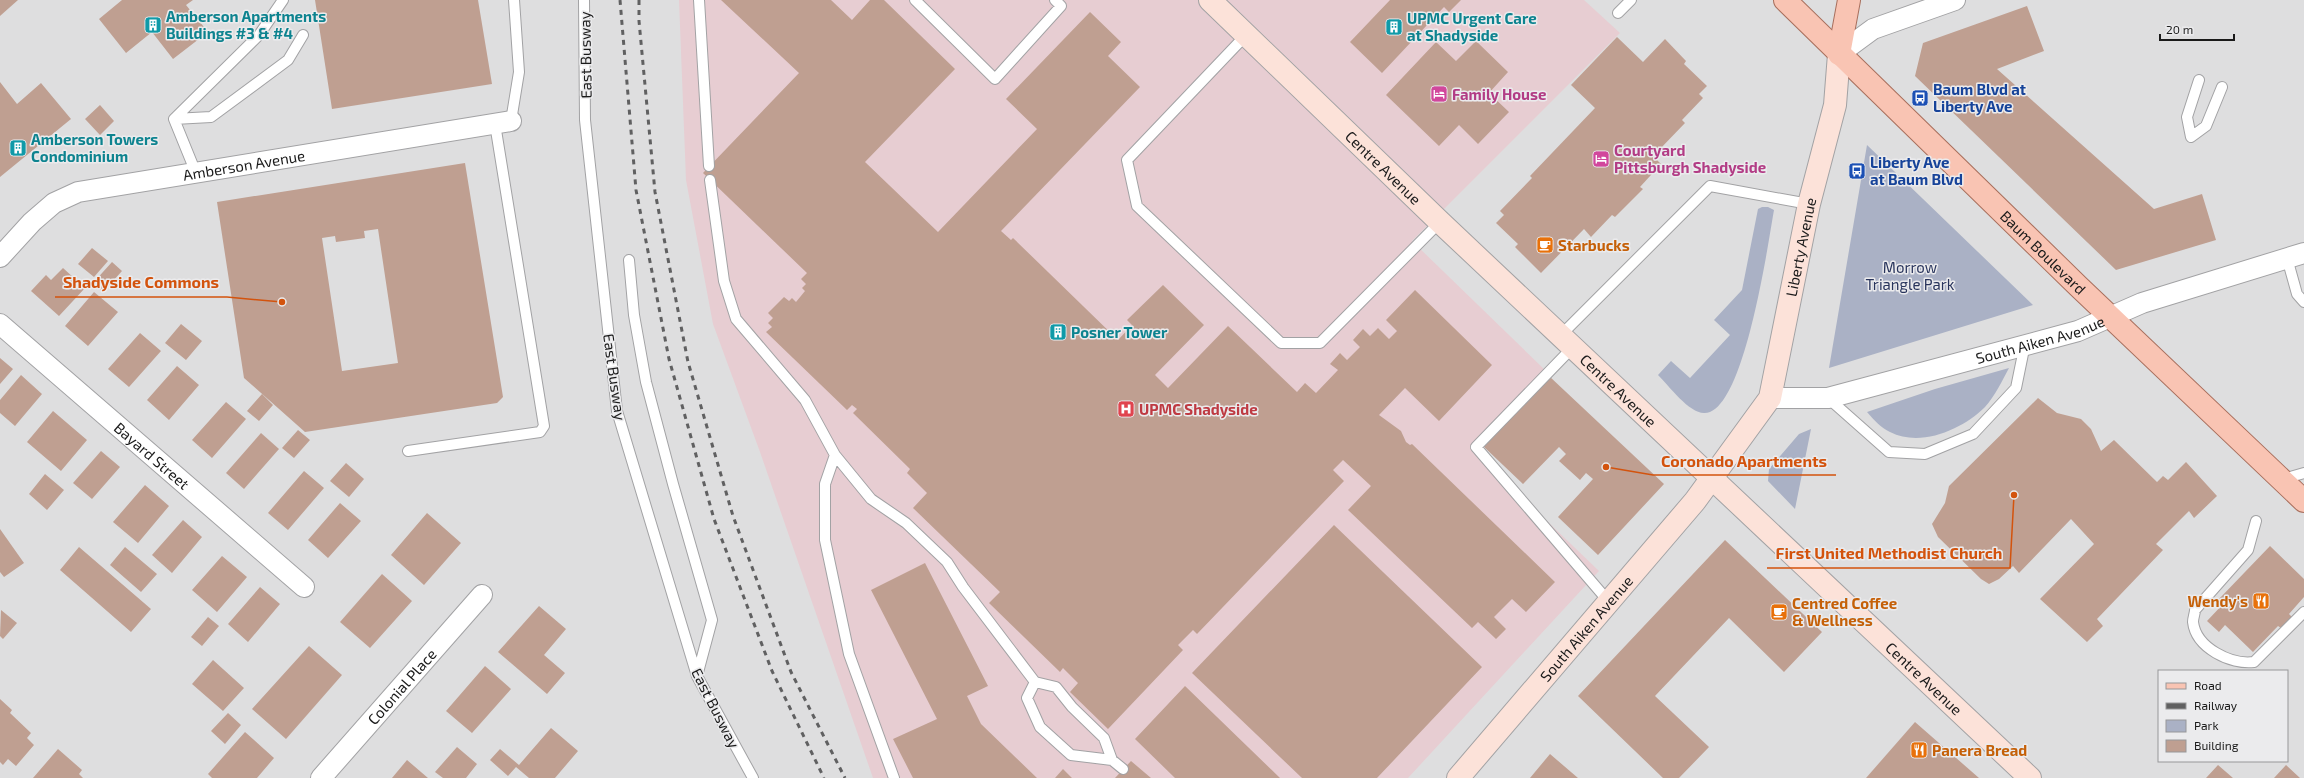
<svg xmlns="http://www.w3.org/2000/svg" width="2304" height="778" font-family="'Exo 2',sans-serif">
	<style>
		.medical { fill: #e7cdd2 }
		.green { fill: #aab1c5 }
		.building { fill: #bf9f91; fill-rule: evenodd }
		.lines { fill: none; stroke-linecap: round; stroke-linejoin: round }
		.service-casing { stroke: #a2a2a4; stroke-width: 12 }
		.minor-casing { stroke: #a2a2a4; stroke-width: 22 }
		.secondary-casing { stroke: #a2a2a4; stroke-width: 24 }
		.primary-casing { stroke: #a86f5d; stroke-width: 24 }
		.service { stroke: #fff; stroke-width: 10 }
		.minor { stroke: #fff; stroke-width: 20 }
		.secondary { stroke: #fce2d9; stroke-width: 22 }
		.primary { stroke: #f9c4b3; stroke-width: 22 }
		.rail { stroke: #606061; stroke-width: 3; stroke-dasharray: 5 5; stroke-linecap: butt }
		.labels { text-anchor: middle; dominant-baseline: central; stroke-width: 3; stroke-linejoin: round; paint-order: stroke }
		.culture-label { font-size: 15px; font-weight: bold; fill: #0d838f; stroke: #ebebed; text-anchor: start }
		.street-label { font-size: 15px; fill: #1a1a1a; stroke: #ebebed }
		.transit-label { font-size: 15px; font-weight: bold; fill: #164399; stroke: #ebebed; text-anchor: start }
		.hotel-label { font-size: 15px; font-weight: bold; fill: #b23c85; stroke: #ebebed; text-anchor: start }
		.food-label { font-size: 15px; font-weight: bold; fill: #c56008; stroke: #ebebed; text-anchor: start }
		.park-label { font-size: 15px; fill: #28345c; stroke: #ebebed }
		.health-label { font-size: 15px; font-weight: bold; fill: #be3a42; stroke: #ebebed; text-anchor: start }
		.leader { fill: none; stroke: #d3530d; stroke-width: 1.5 }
		.callout-dot { fill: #d3530d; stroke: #ebebed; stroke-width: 1.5 }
		.callout-label { font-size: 16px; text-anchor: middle; font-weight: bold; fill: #d3530d; stroke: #ebebed; stroke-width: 3; stroke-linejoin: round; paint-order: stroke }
	</style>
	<rect width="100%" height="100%" fill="#dededf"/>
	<path class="medical" d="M679,0H1584L1620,33L1412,241L1545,370L1471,448L1599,571L1408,778H873L760,452L713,324L686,180Z"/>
	<path class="green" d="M1867,145L2033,305L1829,368Z
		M1762,207H1768L1774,210C1768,243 1744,415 1704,413C1689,413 1669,386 1658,375L1671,361L1690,378L1730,335L1714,320L1742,290L1758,209Z
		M2009,368C2002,381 1995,396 1985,407C1963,429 1921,448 1890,432C1881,428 1874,420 1867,412L1935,389Z
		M1811,429L1795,509L1768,481L1769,469L1799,434Z"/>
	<path class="building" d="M0,0H18L0,16Z
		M122,0H193L186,5L208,32L173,59L152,32L126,53L99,19Z
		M315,0H478L492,84L332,109Z
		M721,0H831L852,20L870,0H884L955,69L865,162L938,232L1037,129L1006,99L1090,12L1121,42L1108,56L1140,87L1001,231L1011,240L1013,238L1118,340L1132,325L1127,320L1163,285L1204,325L1155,375L1168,388L1228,326L1297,392L1305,383L1316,393L1338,370L1330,364L1340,353L1347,360L1360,347L1353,340L1363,329L1370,336L1378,328L1389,339L1397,331L1386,320L1415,290L1492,365L1439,421L1405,388L1379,415L1401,431L1406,442L1410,445L1412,444L1555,582L1526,612L1512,599L1494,617L1506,629L1496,639L1478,622L1472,628L1348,510L1371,486L1343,460L1333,470L1344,481L1197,634L1193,630L1178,645L1183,650L1108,729L1070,692L1078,683L1063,668L1060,672L989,603L1000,592L913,508L927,493L907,473L910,469L853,413L857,409L852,405L847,410L766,332L772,327L768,323L773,318L768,313L784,297L789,301L792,298L796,302L805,291L802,288L806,284L801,279L807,273L703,173L799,73Z
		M1390,0H1461L1449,12L1444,7L1382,73L1350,42Z
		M2027,6L2044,51L1997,69L2154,209L2202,194L2216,240L2116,270L1915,76L1923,43Z
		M1617,37L1643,62L1665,39L1686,61L1684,64L1707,86L1699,94L1703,98L1682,120L1685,123L1659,150L1656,148L1651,154L1661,164L1640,187L1643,189L1615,217L1612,215L1591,237L1584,229L1541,273L1515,247L1518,244L1496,223L1504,215L1500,211L1532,178L1530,176L1595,108L1571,85Z
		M1476,41L1508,72L1489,93L1509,112L1478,144L1459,125L1439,146L1386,95L1436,42L1456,61Z
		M0,82L17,104L41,83L71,119L0,177Z
		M100,105L114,121L100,135L85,119Z
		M465,163L503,397L497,403L305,432L244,378L217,202ZM378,229L398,363L342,371L322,238L335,236L336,242L365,238L364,231Z
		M92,248L108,261L94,277L78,264Z
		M112,262L122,271L103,292L93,283Z
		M63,268L85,288L59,316L31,291L46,275L51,280Z
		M94,292L118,312L88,346L65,326Z
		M181,324L202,341L186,360L165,343Z
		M140,333L161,351L129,387L108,369Z
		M0,358L13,369L0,384Z
		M177,366L199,385L169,420L147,400Z
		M21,375L42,394L15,426L0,413V400Z
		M1549,376L1664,484L1598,555L1558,517L1593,479L1586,473L1580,480L1559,461L1566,454L1559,447L1523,484L1483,446Z
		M262,394L273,405L259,421L247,411Z
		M2038,398L2057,413L2081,419L2091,429L2101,451L2114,440L2157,482L2163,476L2168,480L2186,462L2217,496L2194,518L2189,511L2156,544L2163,550L2097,619L2103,626L2087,642L2040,599L2094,544L2071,519L2019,573L2013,566L1999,579L1989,584L1981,579L1938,537L1932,524L1945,503L1949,486Z
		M226,402L246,419L212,458L192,440Z
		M53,411L87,440L61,471L27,442Z
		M298,430L310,440L294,458L282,448Z
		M261,433L279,449L244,489L226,473Z
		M101,451L120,467L92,499L73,483Z
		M346,463L364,479L349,497L330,481Z
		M304,471L324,488L288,530L268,513Z
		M45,474L64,490L47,510L29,494Z
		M145,485L169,506L138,543L113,522Z
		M340,503L361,521L328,558L308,540Z
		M427,513L461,543L424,585L391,555Z
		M183,520L202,537L172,573L152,555Z
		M1334,525L1482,667L1377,778H1302L1192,673Z
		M0,529L24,563L4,577L0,572Z
		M1725,540L1822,632L1784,672L1729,618L1655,696L1709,747L1679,778H1663L1578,696Z
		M2270,546L2304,579V597L2289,614L2292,617L2281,628L2278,626L2253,652L2225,625L2219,632L2207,621L2224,603L2219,599Z
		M79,547L151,609L131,632L60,570Z
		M125,547L157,574L141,592L110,565Z
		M222,556L247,577L217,612L192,590Z
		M925,563L988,686L967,696L981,724L1037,778H913L893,739L937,719L871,590Z
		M382,574L412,601L370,648L340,622Z
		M260,587L280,604L248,642L228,624Z
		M539,606L566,629L544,655L565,673L547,694L498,652Z
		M1,610L17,623L3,639L0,636Z
		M208,617L219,626L202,646L191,637Z
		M309,646L342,675L286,739L252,709Z
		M213,660L244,688L223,711L192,684Z
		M485,666L511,689L472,733L446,711Z
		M1185,686L1280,778H1175L1135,739Z
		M0,699L12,710L10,713L31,733L27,738L34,745L16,766L8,759L3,765L0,762Z
		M228,713L241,725L225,744L211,731Z
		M1915,722L1979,778H1866Z
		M551,728L578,751L555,778H529L516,767L508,776L490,760L500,749L519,765Z
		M245,732L274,758L257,778H212L208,774Z
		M457,747L477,764L466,778H443L435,772Z
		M58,749L82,770L79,774L83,778H33Z
		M1550,754L1578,778H1530Z
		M407,760L428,778H392Z
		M1131,761L1151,778H1115Z
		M2218,765L2233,778H2206Z
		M2286,765L2300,778H2274Z
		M1063,769L1072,778H1055Z"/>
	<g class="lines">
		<g class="service-casing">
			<path id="service" d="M584,0L585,120L617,411L697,676L753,778
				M699,0L709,166
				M915,0L995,79L1061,6L1055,0
				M1618,13L1631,0
				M1247,34L1127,160L1137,206L1281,343H1320L1440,222
				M2199,80L2187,117L2191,137L2206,126L2222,87
				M174,119L211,117L288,60L303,35
				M511,121L519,72L514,0
				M196,173L174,119L259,35L283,0
				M710,180L724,281L736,319L805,400L835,455L871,499L906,523L947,562L963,587L1035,682
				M2287,258L2297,294L2304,302
				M629,260L634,315L646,382L673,484L712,620L697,676
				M1561,335L1710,186L1809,204
				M1573,347L1476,447L1609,602
				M1828,398L1889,452L1925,454L1973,434L2016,388L2025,344
				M408,451L540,432L544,426L495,124
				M835,455L825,484V540L849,654L894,778
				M2283,479L2304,473
				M2256,521L2248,550L2195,610C2195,613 2193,618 2193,622C2196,648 2231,665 2254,662L2304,612
				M1112,760L1071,755L1040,727L1027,698L1035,682L1056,687L1072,707L1104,738L1112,760L1123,769"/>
		</g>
		<g class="minor-casing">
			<g id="minor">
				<path d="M1839,54L1873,29L1955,0"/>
				<path id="s1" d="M0,257L32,222L54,203L78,192L511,121"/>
				<path id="s2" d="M0,324L304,587"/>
				<path id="s3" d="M1770,398H1828L2078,331L2142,303L2304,253"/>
				<path id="s4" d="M321,778L482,595"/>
			</g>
		</g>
		<g class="secondary-casing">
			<g id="secondary">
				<path id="s5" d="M1210,0L1440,222L2030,778"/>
				<path id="s6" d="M1458,778L1695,501L1770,398L1809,204L1835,105L1839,54"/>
			</g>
		</g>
		<g class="primary-casing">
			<g id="primary">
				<path id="s7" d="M1785,0L2078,286L2304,501"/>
				<path d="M1839,54L1849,0"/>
			</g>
		</g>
		<use href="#service" class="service"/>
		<use href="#minor" class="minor"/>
		<use href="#secondary" class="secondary"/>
		<use href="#primary" class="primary"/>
		<path class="rail" d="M620,0L636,190L669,359L714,519L772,671L824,778
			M639,0V21L655,192L688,362L733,516L791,672L845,778"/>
	</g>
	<defs>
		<g id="building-square" transform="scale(0.9)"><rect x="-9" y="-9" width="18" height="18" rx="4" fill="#0f9aa8" stroke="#ebebed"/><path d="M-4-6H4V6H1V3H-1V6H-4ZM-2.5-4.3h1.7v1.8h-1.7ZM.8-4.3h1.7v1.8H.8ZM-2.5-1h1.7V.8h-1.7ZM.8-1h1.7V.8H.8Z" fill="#fff"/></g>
		<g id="hotel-square" transform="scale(0.9)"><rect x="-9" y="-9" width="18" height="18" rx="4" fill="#d1479c" stroke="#ebebed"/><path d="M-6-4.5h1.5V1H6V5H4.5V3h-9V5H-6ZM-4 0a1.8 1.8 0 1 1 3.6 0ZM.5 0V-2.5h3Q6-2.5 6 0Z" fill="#fff"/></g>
		<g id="bus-square" transform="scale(0.9)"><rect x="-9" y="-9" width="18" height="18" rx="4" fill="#1a4fb4" stroke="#ebebed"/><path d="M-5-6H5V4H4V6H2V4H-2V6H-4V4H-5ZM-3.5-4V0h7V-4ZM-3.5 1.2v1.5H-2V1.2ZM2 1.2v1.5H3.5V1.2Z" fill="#fff"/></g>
		<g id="cafe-square" transform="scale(0.9)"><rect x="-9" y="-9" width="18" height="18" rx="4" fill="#e8710a" stroke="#ebebed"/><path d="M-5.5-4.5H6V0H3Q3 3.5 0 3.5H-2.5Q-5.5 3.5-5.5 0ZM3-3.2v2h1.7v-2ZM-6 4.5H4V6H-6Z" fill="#fff"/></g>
		<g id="hospital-square" transform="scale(0.9)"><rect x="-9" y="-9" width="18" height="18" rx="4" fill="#e0444e" stroke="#ebebed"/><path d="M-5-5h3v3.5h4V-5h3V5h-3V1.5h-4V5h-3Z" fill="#fff"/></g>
		<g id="restaurant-square" transform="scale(0.9)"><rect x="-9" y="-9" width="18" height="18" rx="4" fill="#e8710a" stroke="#ebebed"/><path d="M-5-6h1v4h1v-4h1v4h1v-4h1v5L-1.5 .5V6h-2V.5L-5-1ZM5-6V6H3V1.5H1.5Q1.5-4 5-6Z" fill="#fff"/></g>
	</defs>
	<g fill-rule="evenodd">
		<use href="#building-square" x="153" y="25"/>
		<use href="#building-square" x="1394" y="27"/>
		<use href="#hotel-square" x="1439" y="94"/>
		<use href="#bus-square" x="1920" y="98"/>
		<use href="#building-square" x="18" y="148"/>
		<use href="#hotel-square" x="1601" y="159"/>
		<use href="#bus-square" x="1857" y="171"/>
		<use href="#cafe-square" x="1545" y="245"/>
		<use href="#building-square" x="1058" y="332"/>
		<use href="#hospital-square" x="1126" y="409"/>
		<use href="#restaurant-square" x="2261" y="601"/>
		<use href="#cafe-square" x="1779" y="612"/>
		<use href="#restaurant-square" x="1919" y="750"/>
	</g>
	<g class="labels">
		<g class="culture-label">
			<text x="166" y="16">Amberson Apartments<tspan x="166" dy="17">Buildings #3 &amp; #4</tspan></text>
			<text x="1407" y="18">UPMC Urgent Care<tspan x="1407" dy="17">at Shadyside</tspan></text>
			<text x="31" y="139">Amberson Towers<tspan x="31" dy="17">Condominium</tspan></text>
			<text x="1071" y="332">Posner Tower</text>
		</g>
		<g class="street-label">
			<text transform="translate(585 55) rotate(-91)">East Busway</text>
			<text stroke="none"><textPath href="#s1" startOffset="271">Amberson Avenue</textPath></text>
			<text stroke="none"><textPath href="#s5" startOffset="241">Centre Avenue</textPath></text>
			<text stroke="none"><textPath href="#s6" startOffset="646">Liberty Avenue</textPath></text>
			<text stroke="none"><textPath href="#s7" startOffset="361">Baum Boulevard</textPath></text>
			<text stroke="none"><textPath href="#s3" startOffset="278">South Aiken Avenue</textPath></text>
			<text transform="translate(615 377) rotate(82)">East Busway</text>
			<text stroke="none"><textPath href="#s5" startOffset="565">Centre Avenue</textPath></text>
			<text stroke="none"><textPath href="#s2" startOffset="201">Bayard Street</textPath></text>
			<text stroke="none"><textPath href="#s6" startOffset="197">South Aiken Avenue</textPath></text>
			<text stroke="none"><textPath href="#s5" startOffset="985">Centre Avenue</textPath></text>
			<text stroke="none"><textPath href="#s4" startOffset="122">Colonial Place</textPath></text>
			<text transform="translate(716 708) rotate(63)">East Busway</text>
		</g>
		<g class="transit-label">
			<text x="1933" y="89">Baum Blvd at<tspan x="1933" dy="17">Liberty Ave</tspan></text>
			<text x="1870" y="162">Liberty Ave<tspan x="1870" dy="17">at Baum Blvd</tspan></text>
		</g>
		<g class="hotel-label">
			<text x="1452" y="94">Family House</text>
			<text x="1614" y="150">Courtyard<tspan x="1614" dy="17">Pittsburgh Shadyside</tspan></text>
		</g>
		<g class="food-label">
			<text x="1558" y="245">Starbucks</text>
			<text x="2248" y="601" text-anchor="end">Wendy's</text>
			<text x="1792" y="603">Centred Coffee<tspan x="1792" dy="17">&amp; Wellness</tspan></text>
			<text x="1932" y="750">Panera Bread</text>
		</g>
		<g class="park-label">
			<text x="1910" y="267">Morrow<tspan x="1910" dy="17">Triangle Park</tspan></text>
		</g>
		<g class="health-label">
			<text x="1139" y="409">UPMC Shadyside</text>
		</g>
	</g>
	<path class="leader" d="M282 302L227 297H55M1606 467L1653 475H1836M2014 495L2010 568H1767"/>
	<g class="callout-dot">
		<circle cx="282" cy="302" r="4"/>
		<circle cx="1606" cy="467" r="4"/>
		<circle cx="2014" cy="495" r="4"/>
	</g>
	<g class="callout-label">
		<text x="141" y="288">Shadyside Commons</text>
		<text x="1744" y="467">Coronado Apartments</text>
		<text x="1889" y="559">First United Methodist Church</text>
	</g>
	<rect x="2158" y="670" width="130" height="92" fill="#ebebed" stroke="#979799"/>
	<rect x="2166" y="683" width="20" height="6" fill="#f9c4b3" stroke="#979799"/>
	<text x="2194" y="690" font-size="12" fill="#1a1a1a">Road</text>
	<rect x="2166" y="703" width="20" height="6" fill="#606061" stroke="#979799"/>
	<text x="2194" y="710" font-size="12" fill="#1a1a1a">Railway</text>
	<rect x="2166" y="720" width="20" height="12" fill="#aab1c5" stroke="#979799"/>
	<text x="2194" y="730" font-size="12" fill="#1a1a1a">Park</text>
	<rect x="2166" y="740" width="20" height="12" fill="#bf9f91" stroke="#979799"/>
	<text x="2194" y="750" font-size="12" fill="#1a1a1a">Building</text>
	<path d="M2160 34v6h74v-6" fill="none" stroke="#1a1a1a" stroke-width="2"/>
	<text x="2166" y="34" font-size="12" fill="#1a1a1a" stroke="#ebebed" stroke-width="3" paint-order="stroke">20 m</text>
</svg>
